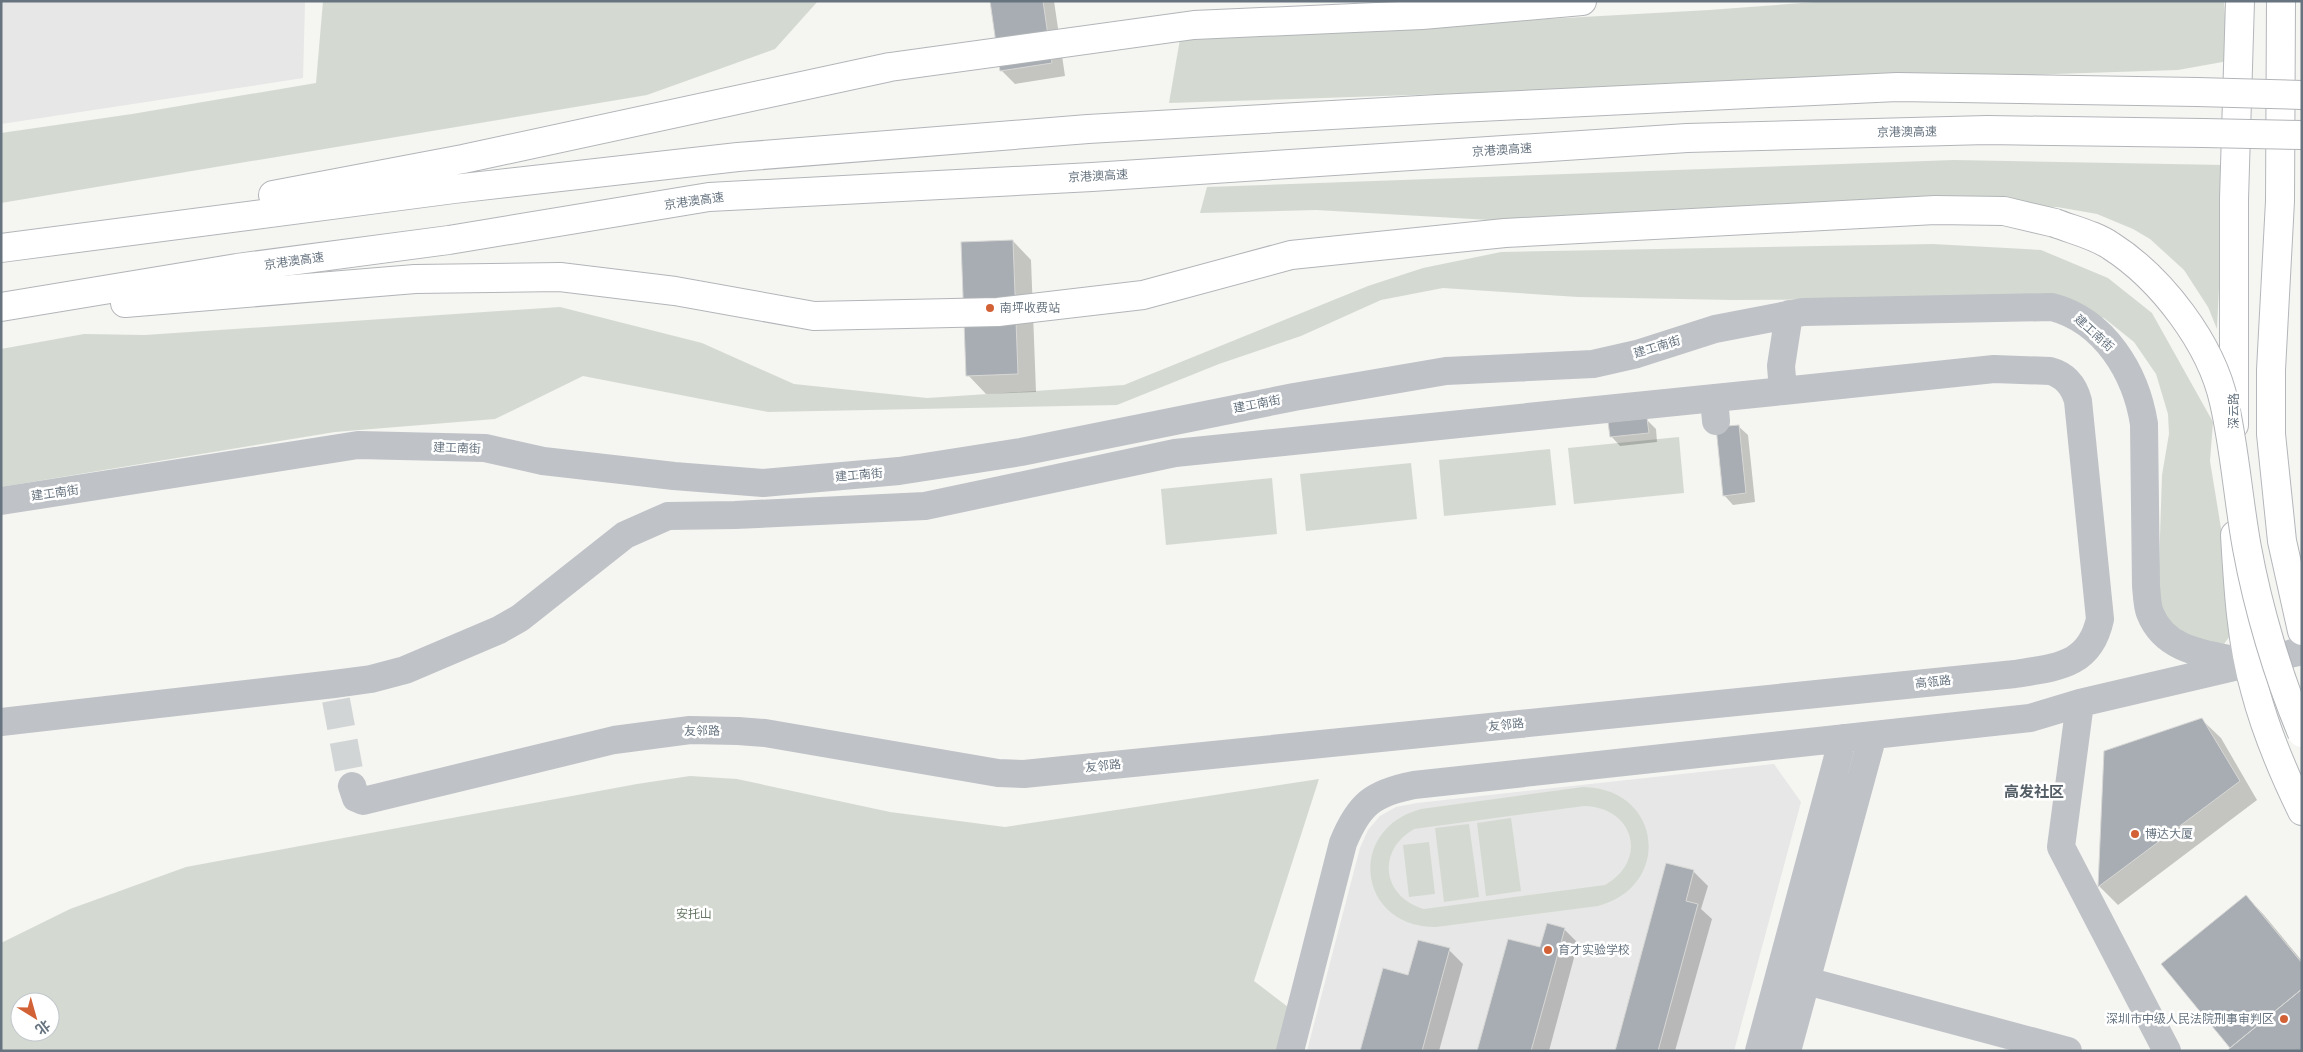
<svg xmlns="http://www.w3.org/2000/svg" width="2303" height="1052" font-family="'DejaVu Sans','Noto Sans SC',sans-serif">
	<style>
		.built { fill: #e6e7e6 }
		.green { fill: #d4dad2; fill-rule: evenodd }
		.shadow { fill: #0003 }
		.building { fill: #a7adb2; stroke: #d7d7d5 }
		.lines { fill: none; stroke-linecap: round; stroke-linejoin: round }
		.minor-tunnel { stroke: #d2d5d6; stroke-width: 28; stroke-dasharray: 28 14; stroke-linecap: butt }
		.major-casing { stroke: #b3b6ba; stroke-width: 30 }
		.highway-casing { stroke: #b2b5b8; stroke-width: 30 }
		.minor { stroke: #bfc2c6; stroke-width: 28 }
		.major { stroke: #fff; stroke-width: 28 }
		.highway { stroke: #fff; stroke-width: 28 }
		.highway-bridge-casing { stroke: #b2b5b8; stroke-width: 30; stroke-linecap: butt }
		.highway-bridge { stroke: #fff; stroke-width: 28 }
		.poi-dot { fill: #d26136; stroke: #fff; stroke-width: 2 }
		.labels { text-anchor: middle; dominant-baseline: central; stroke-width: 5; stroke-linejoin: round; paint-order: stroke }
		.street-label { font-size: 12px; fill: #677480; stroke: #fff }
		.poi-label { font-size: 12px; fill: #677480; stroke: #fff; text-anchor: start }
		.park-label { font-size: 12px; fill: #687865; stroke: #fff }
		.quarter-label { font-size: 15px; font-weight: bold; fill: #545e66; stroke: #fff }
	</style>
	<rect width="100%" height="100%" fill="#f5f5f2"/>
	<path class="built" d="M1,1H305L303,78L1,124Z
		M1774,764L1801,802L1734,1051H1307L1360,848L1368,830L1380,816L1396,807L1417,803Z"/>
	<path class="green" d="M323,1H818L775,49L647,95L1,203V133L132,114L316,83Z
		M1829,1H2224L2228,61L2178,70L1169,103L1180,39L1709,10Z
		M1954,160L2225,165L2217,329L2208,307L2184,270L2150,239L2133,229L2097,214L2057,207L1895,204L1490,220L1316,210L1200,213L1207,187Z
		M1933,244L2041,250L2108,278L2152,313L2213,422L2210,461L2237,626L2224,644L2191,638L2166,619L2158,597L2162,475L2169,434L2168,414L2156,374L2134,342L2104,318L2038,298L1732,300L1578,297L1443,288L1381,300L1301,336L1219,364L1117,405L768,412L583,376L495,419L335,432L1,487V349L84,334L145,335L560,307L702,343L794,384L927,398L1124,385L1368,286L1423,268L1501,252Z
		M1679,437L1684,493L1574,504L1568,448Z
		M1550,449L1556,505L1444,516L1439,460Z
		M1411,463L1417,519L1306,531L1300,474Z
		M1272,478L1277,534L1166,545L1161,489Z
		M690,776L737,779L890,812L1005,827L1319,779L1254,981L1288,1007L1280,1051H1V943L70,909L186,867L637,784ZM20,1002H50V1032H20Z
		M1583,787C1662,788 1673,886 1598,906L1436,927C1357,927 1346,829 1421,809ZM1584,806C1634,807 1649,860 1605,885L1424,909C1382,897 1376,851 1414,829Z
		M1511,818L1521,891L1486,896L1477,823Z
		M1469,824L1479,897L1444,902L1435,828Z
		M1429,842L1435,894L1409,897L1403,845Z"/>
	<path class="shadow" d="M991,1H1054L1065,76L1015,84L1001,70Z
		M1013,241L1031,260L1036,392L986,394L968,375Z
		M1647,420L1656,429L1657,442L1620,446L1611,436Z
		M1738,426L1748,435L1755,502L1733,505L1724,495Z
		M2202,720L2221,738L2257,800L2118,905L2100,887L2105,752Z
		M1667,864L1694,872L1708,886L1701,909L1712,919L1675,1051H1616Z
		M2246,896L2264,915L2302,961V1051L2232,1048Z
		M1564,929L1578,943L1549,1051H1478L1541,949Z
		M1449,950L1463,964L1439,1051H1361L1409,977Z"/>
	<path class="building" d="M990,1H1043L1052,63L1000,71Z
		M1013,240L1018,374L966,376L961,242Z
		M1647,418L1649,433L1610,437L1608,422Z
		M1739,425L1746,493L1723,496L1716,427Z
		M2202,718L2240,781L2098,887L2104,751Z
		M1666,863L1694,870L1686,901L1698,904L1658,1051H1615Z
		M2246,895L2302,963V989L2230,1048L2161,964Z
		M1547,923L1565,928L1531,1051H1477L1508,939L1540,947Z
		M1418,940L1450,948L1422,1051H1360L1383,968L1408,975Z
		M2302,989V1051H2227L2230,1048Z"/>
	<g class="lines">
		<path class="minor-tunnel" d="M336,700L352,786"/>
		<g class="major-casing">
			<path id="major" d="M2281,1L2280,201L2271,370V434L2282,541L2302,631
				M2234,425V199L2240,1
				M2235,535C2238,586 2241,641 2255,690C2266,732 2283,772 2302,811"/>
		</g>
		<g class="highway-casing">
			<path id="highway" d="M273,195L463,159L890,67L1194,25L1422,15L1582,1
				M1,248L454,189L738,157L1088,129L1438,109L1897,87L2197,92
				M125,303L415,279L560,277L675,291L814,316L998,312L1143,295L1291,255L1505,233L1935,210L2004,211L2055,223
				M1,307L237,268L449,240L709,197L1092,177L1687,138L1987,130L2203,133"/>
		</g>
		<path class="minor" d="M1714,398L1716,421
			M1,501L358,445L485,448L543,461L674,476L763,483L899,471L1021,452L1294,397L1446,371L1593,364L1637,354L1715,329L1803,312L2052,307C2105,321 2136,373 2144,424L2146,586C2147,595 2147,606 2150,613C2166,654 2211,654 2249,663
			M2080,703L2061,847L2167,1051
			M1,722L334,684L371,679L405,670L499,630L520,618L625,535L668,516L735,515L925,506L1175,453L1783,391
			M352,786L356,798L363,801L614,740L690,730L738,731L765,733L998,773L1024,774L2015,674C2057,667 2090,666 2100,619L2078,401C2074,386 2065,375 2050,371L1994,369L1783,391L1781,366L1789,314
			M1788,976L2068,1051
			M1290,1051L1343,843C1359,804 1373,793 1414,785L2030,718L2080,703L2302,651
			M1759,1051L1843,738
			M1787,1051L1873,735"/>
		<use href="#major" class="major"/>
		<use href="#highway" class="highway"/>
		<g class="highway-bridge-casing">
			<path id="highway-bridge" d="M2197,92L2302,95
				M2203,133L2302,135
				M2055,223C2073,230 2095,235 2111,246C2161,278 2211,343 2224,402C2235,450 2238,499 2247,548C2258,608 2278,676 2302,733"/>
		</g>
		<use href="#highway-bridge" class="highway-bridge"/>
	</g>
	<g class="poi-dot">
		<circle cx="990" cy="308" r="5"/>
		<circle cx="2135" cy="834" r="5"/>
		<circle cx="1548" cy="950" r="5"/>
		<circle cx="2284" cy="1019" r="5"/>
	</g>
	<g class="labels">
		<g class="street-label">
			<text transform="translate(1907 132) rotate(-1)">京港澳高速</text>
			<text transform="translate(1502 150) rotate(-4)">京港澳高速</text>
			<text transform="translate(1098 176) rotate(-3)">京港澳高速</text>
			<text transform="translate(694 201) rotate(-8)">京港澳高速</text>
			<text transform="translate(294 261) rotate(-8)">京港澳高速</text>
			<text transform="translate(2094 333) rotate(42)">建工南街</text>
			<text transform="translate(1657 347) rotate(-17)">建工南街</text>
			<text transform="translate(1257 404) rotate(-11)">建工南街</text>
			<text transform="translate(2234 411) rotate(-90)">深云路</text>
			<text transform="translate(457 448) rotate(2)">建工南街</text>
			<text transform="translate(859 475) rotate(-5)">建工南街</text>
			<text transform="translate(55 493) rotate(-8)">建工南街</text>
			<text transform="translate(1933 682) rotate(-6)">高瓴路</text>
			<text transform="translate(1506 725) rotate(-6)">友邻路</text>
			<text transform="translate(702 731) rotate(-1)">友邻路</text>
			<text transform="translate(1103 766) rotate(-6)">友邻路</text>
		</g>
		<g class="poi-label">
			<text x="1000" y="308">南坪收费站</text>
			<text x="2145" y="834">博达大厦</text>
			<text x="1558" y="950">育才实验学校</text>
			<text x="2274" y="1019" text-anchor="end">深圳市中级人民法院刑事审判区</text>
		</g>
		<g class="park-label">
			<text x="694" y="914">安托山</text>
		</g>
		<g class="quarter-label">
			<text x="2034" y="792">高发社区</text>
		</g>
	</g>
	<rect width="2303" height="1052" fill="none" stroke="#677480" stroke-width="5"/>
	<g transform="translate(35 1017) rotate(143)"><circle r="24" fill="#ffffff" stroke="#c2c7cc"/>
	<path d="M0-4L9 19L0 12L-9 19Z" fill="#d26136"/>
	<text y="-8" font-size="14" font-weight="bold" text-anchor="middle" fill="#677480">北</text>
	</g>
</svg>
